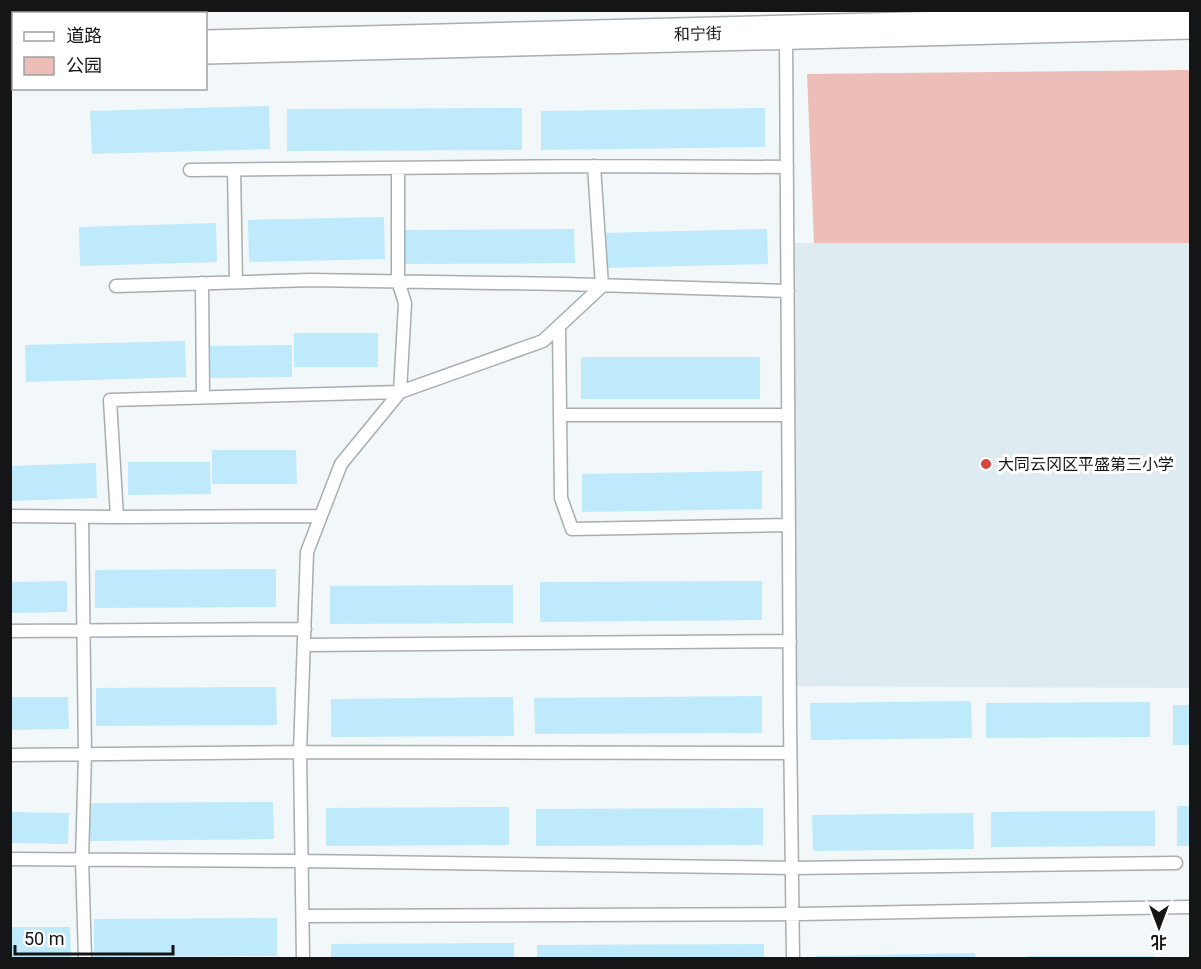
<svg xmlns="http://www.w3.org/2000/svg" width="1201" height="969" font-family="Roboto,'Noto Sans SC',sans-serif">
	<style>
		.built { fill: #deebf0 }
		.green { fill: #edbeb7 }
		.building { fill: #beeafb }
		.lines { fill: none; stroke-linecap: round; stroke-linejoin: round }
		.service-casing { stroke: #a8adae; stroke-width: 15 }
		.secondary-casing { stroke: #a8adae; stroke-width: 36 }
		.service { stroke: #fff; stroke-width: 12 }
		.secondary { stroke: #fff; stroke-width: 33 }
		.poi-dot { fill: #d6483f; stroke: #fff; stroke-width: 2 }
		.labels { text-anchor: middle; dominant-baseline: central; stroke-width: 6; stroke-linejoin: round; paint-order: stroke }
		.street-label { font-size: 16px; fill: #131516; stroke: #fff }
		.poi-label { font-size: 16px; fill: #131516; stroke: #fff; text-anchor: start }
	</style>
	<rect width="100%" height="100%" fill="#f2f7f9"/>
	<path class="built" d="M782,243H1190V688L782,686Z"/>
	<path class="green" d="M1188,70L1190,74V243H814L807,74Z"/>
	<path class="building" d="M269,106L270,149L92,154L90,111Z
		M522,108V150L287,151V109Z
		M765,108V147L541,150V111Z
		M384,217L385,259L249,262L248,220Z
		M216,223L217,262L80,266L79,227Z
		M574,229L575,263L404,264V230Z
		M767,229L768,264L604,268L603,233Z
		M294,333H378V367H294Z
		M185,341L186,377L26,382L25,345Z
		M292,345V377L209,378V346Z
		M581,357H760V399H581Z
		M212,450H296L297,484H212Z
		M128,462H210L211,494L128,495Z
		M96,463L97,498L10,501V466Z
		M762,471V509L582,512V474Z
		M276,569V607L95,608V570Z
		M67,581V612L10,613V582Z
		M762,581V620L540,622V582Z
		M513,585V623L330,624V586Z
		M276,687L277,725L96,726V688Z
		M762,696V733L535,734L534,698Z
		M10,697H68L69,729L10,730Z
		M513,697L514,736L331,737V699Z
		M971,701L972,738L811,740L810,703Z
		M1150,702V737L986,738V703Z
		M1173,705H1190V745H1173Z
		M273,802L274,839L90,841V803Z
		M1177,806H1190V846H1177Z
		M509,807V845L326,846V808Z
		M763,808V845L536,846V809Z
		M1155,811V846L991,847V812Z
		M10,812L69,813L68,844L10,843Z
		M973,813L974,849L813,851L812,815Z
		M277,918V956L94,957V919Z
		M10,927H70L71,958H10Z
		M514,943V958H331V944Z
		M764,944V958H537V945Z
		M975,953L976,958H815V956Z
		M1029,956H1154V958H1029Z"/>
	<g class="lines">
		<g class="service-casing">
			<path id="service" d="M786,33L790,721L793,958
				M190,170L594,166L787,167
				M234,170L236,282
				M202,283L203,397
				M116,286L310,280L564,284L788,291
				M559,326L561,498L572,529L789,525
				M560,415H788
				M10,516L117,517L321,516
				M82,517L85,754L82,859L85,958
				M117,517L110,400L400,392L405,303L398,281V168
				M10,631L305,629
				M304,645L790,641
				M10,755L300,752L790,753
				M10,859L302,861L792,868L1176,863
				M303,916L800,914L1190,907
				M303,958L300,752L307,552L341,464L400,392L543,341L602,286L594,166"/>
		</g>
		<g class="secondary-casing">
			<path id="secondary" d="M206,47L1190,22
				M10,52H14"/>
		</g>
		<use href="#service" class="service"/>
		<use href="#secondary" class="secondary"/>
	</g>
	<circle class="poi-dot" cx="986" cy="464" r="6"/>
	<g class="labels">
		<g class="street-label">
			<text transform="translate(698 34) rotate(-1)">和宁街</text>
		</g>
		<g class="poi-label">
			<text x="998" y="464">大同云冈区平盛第三小学</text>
		</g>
	</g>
	<rect width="1201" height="969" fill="none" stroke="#131516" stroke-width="24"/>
	<rect x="12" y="12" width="195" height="78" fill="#ffffff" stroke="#a1a1a2" stroke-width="1.5"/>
	<rect x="24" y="32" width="30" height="9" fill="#ffffff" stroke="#a1a1a2" stroke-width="1.5"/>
	<text x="66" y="42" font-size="18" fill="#131516">道路</text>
	<rect x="24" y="57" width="30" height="18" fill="#edbeb7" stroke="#a1a1a2" stroke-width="1.5"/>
	<text x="66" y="72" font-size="18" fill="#131516">公园</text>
	<g transform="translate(1159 927) rotate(180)" stroke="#ffffff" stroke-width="4.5" paint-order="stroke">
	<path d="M0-4.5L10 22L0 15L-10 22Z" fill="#131516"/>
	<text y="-9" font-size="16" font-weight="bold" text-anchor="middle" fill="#131516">北</text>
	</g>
	<path d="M15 945v9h158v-9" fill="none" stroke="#131516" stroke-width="3"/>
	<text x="24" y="945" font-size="18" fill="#131516" stroke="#ffffff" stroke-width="4.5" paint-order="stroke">50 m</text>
</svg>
